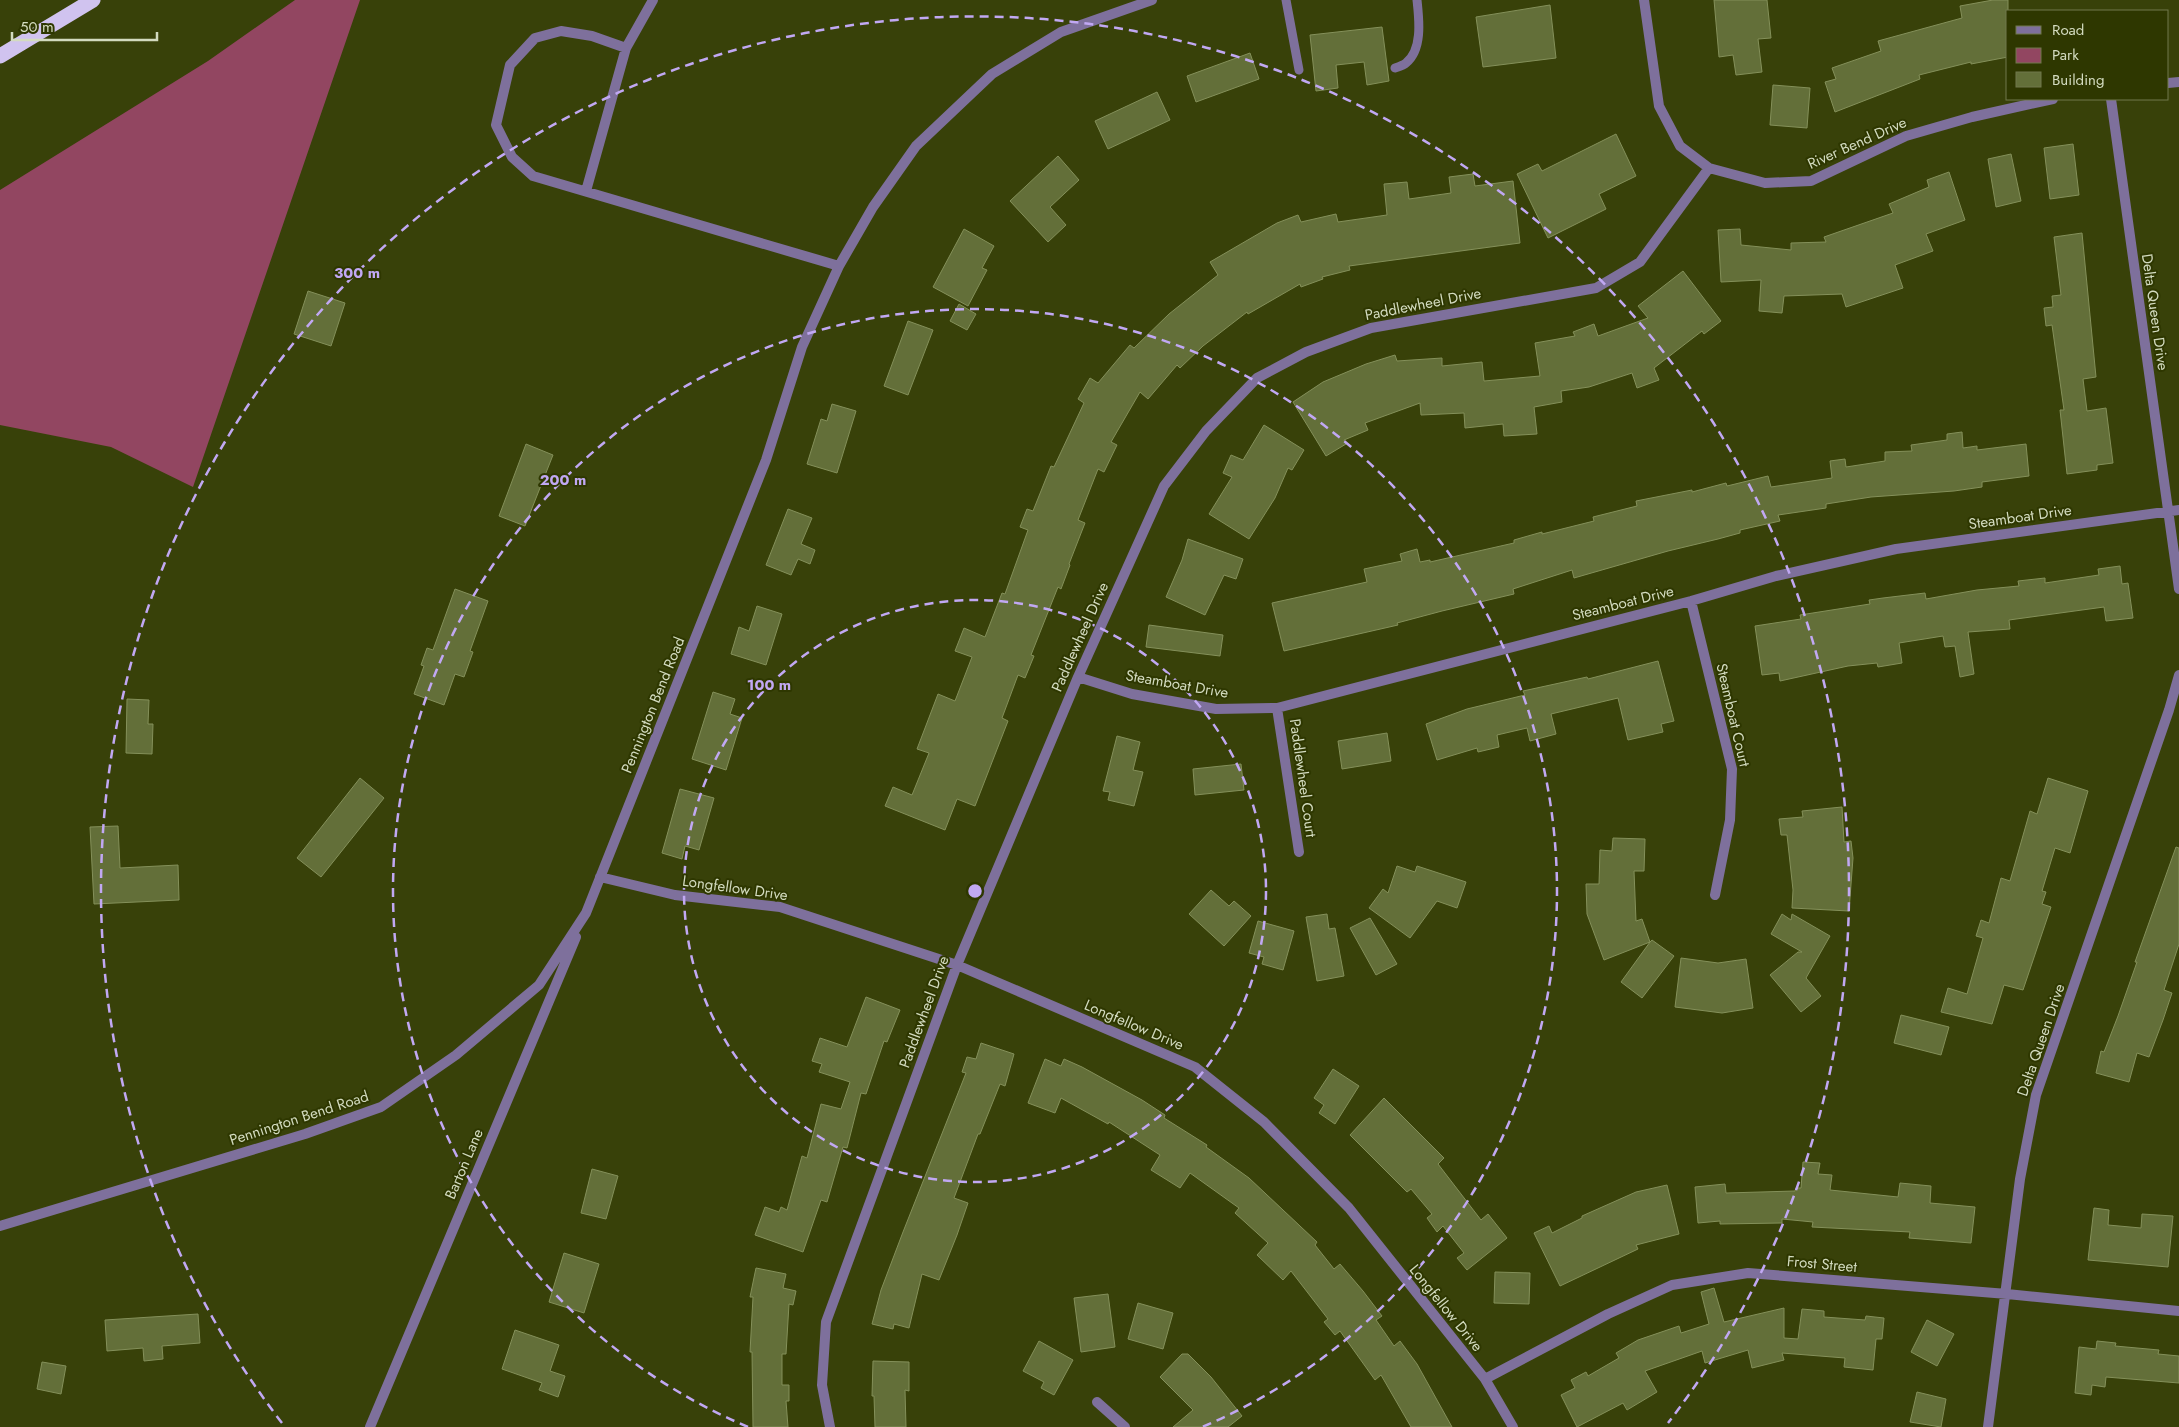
<svg xmlns="http://www.w3.org/2000/svg" width="2179" height="1427" font-family="Jost,sans-serif">
	<style>
		.green { fill: #924661 }
		.building { fill: #636f39; stroke: #84905a }
		.lines { fill: none; stroke-linecap: round; stroke-linejoin: round }
		.service { stroke: #7e709c; stroke-width: 9 }
		.minor { stroke: #7e709c; stroke-width: 10 }
		.motorway { stroke: #d0c3ef; stroke-width: 15 }
		.ring { fill: none; stroke: #c1a8f3; stroke-width: 2.5; stroke-dasharray: 9 6 }
		.labels { text-anchor: middle; dominant-baseline: central; stroke-width: 4; stroke-linejoin: round; paint-order: stroke }
		.street-label { font-size: 15px; fill: #d3dbbf; stroke: #2e3700 }
		.centre { fill: #c1a8f3; stroke: #2e3700; stroke-width: 2.5 }
		.ring-label { font-size: 15px; text-anchor: middle; font-weight: bold; fill: #c1a8f3; stroke: #2e3700; stroke-width: 4; stroke-linejoin: round; paint-order: stroke }
	</style>
	<rect width="100%" height="100%" fill="#384109"/>
	<path class="green" d="M295,0H360L193,487L111,447L0,425V190L208,61Z"/>
	<path class="building" d="M1714,0H1767L1771,38L1758,39L1762,72L1736,75L1733,55L1719,57Z
		M1993,0H2008V57L1971,64V62L1919,75L1920,79L1835,112L1825,82L1836,79L1832,68L1881,51L1878,41L1962,18L1960,6Z
		M1550,5L1556,58L1483,67L1476,17Z
		M1382,27L1389,81L1367,85L1364,62L1336,65L1338,88L1316,91L1310,35Z
		M1250,53L1259,79L1196,102L1187,76Z
		M1773,85L1810,88L1807,128L1770,125Z
		M1157,92L1170,120L1108,149L1095,121Z
		M1616,134L1636,176L1599,194L1606,209L1548,238L1517,174L1538,164L1542,171Z
		M2073,144L2079,195L2050,199L2044,148Z
		M2011,154L2021,201L1996,207L1988,159Z
		M1058,156L1079,180L1050,207L1066,225L1048,242L1010,201Z
		M1949,172L1965,220L1926,234L1933,251L1895,265L1903,288L1846,307L1842,294L1784,296L1782,313L1759,311L1761,280L1721,282L1718,230L1740,229L1741,245L1791,250V243L1826,242L1824,237L1893,213L1889,204L1929,187L1927,180Z
		M1473,174L1475,186L1513,181L1520,243L1349,266L1350,270L1322,277L1323,279L1301,287L1300,284L1248,314L1247,312L1203,346L1180,368L1177,365L1148,399L1140,392L1111,442L1117,445L1104,472L1098,469L1078,520L1085,523L1069,564L1070,565L1061,589L1058,587L1031,655L1034,656L1025,678L1018,675L1002,718L1008,721L975,806L957,799L945,830L885,806L893,787L912,795L929,753L917,749L938,694L955,701L972,657L955,651L964,628L985,637L1002,593L1005,594L1028,530L1020,527L1027,509L1033,511L1051,466L1054,467L1084,403L1078,399L1090,378L1098,383L1130,345L1134,348L1169,314L1218,275L1210,262L1277,223L1298,215L1301,222L1336,214L1338,222L1387,215L1384,184L1407,182L1409,199L1451,193L1449,177Z
		M964,229L994,246L982,268L987,270L968,306L933,287Z
		M2082,233L2096,377L2083,379L2087,411L2106,408L2113,463L2097,465V470L2067,474L2060,410H2064L2052,325L2046,326L2044,308L2053,307L2052,296L2061,295L2054,237Z
		M1683,271L1721,321L1704,334L1702,331L1654,368L1659,380L1637,388L1632,373L1589,387L1561,391L1562,402L1534,407L1537,434L1504,436L1503,424L1465,428L1464,413L1421,415L1420,403L1365,423L1368,430L1344,440L1346,444L1326,456L1293,402L1323,382L1366,364L1395,355L1397,361L1442,358V366L1482,362L1484,381L1540,376L1535,343L1575,336L1573,332L1594,324L1598,336L1648,318L1638,306Z
		M308,291L345,303L331,346L294,334Z
		M959,304L976,314L967,330L950,321Z
		M908,321L933,330L908,395L884,386Z
		M832,404L856,411L837,473L807,464L821,419L827,421Z
		M1264,425L1304,450L1292,470L1288,468L1275,498L1249,539L1209,514L1232,477L1223,473L1231,455L1243,460Z
		M1962,432L1963,448L1977,446V450L2026,444L2029,476L1982,482V487L1954,491L1871,497L1826,504V508L1778,515L1780,521L1740,530V533L1718,539L1668,551L1574,578L1572,570L1513,589L1514,594L1442,611L1397,623L1398,625L1284,651L1272,603L1367,582L1364,569L1402,561L1400,554L1417,549L1420,562L1430,560V562L1514,543V540L1542,532V534L1594,521L1593,517L1637,506L1636,501L1692,490V492L1726,483L1727,486L1768,476L1771,487L1832,478L1830,461L1845,459L1846,467L1885,461V452L1912,451L1911,445L1947,440V434Z
		M526,444L553,455L525,526L499,516Z
		M788,509L812,518L801,544L815,550L810,564L798,559L791,575L766,565Z
		M1188,539L1243,559L1236,579L1224,575L1205,615L1166,597L1182,560Z
		M2120,566L2122,584L2128,583L2133,618L2106,621L2104,607L2009,620L2010,629L1968,632L1974,674L1960,677L1955,646L1945,647L1943,636L1899,643L1902,663L1878,667L1877,663L1848,666L1780,681L1779,673L1762,675L1755,626L1801,619L1800,615L1870,604L1869,600L1883,598L1925,593L1926,599L1977,590L2019,586L2018,581L2045,578V583L2099,575L2098,569Z
		M455,589L488,601L470,651L473,652L464,677L455,674L444,705L414,694L424,666L421,665L427,648L433,650Z
		M757,606L782,614L766,665L731,654L739,627L749,631Z
		M1149,625L1223,635L1220,656L1146,647Z
		M1658,661L1674,721L1661,724L1663,732L1628,740L1618,698L1551,714L1556,734L1530,741L1527,728L1497,735L1499,747L1478,752L1477,748L1437,760L1426,724L1467,709L1525,695L1523,691L1587,677L1588,679Z
		M713,692L735,699L730,714L742,718L726,770L692,759Z
		M127,699L149,700L148,724H153L152,754L126,753Z
		M1387,733L1391,761L1342,769L1338,741Z
		M1117,736L1140,742L1133,770L1143,772L1134,806L1108,800L1110,792L1103,791Z
		M1241,764L1244,790L1195,795L1193,769Z
		M360,778L384,798L321,877L297,858Z
		M2048,778L2088,791L2070,853L2055,848L2042,891L2046,892L2042,904L2051,907L2023,990L2004,985L1992,1024L1941,1012L1948,988L1967,994L1983,938L1976,936L1981,920L1989,923L2001,878L2010,881L2030,811L2037,814Z
		M680,789L714,798L699,850L685,846L682,859L662,853Z
		M1842,807L1844,842L1851,841L1853,858L1849,911L1792,908L1793,890L1787,835H1781L1779,819L1803,817L1802,811Z
		M118,826L120,868L178,865L179,900L94,904L90,827Z
		M1613,838L1645,839L1644,871H1634L1636,921L1642,919L1650,942L1652,940L1674,956L1642,998L1621,982L1650,942L1604,960L1587,914L1586,884H1599L1600,850L1612,851Z
		M2176,847L2179,848V944L2164,990L2172,993L2163,1020L2149,1057L2137,1053L2129,1082L2096,1073L2101,1051L2104,1052L2118,1016L2137,962H2135Z
		M1397,866L1415,872L1417,866L1466,882L1457,908L1437,901L1410,938L1369,908L1383,889L1388,893Z
		M1211,890L1229,906L1234,901L1251,916L1224,946L1189,914Z
		M1327,914L1329,929L1335,928L1344,976L1317,981L1306,917Z
		M1782,914L1791,920L1792,914L1830,936L1806,978L1821,996L1801,1012L1770,975L1798,952H1802L1771,934Z
		M1370,918L1397,964L1376,975L1350,928Z
		M1258,921L1294,931L1283,970L1262,964L1264,957L1249,953Z
		M1681,958L1718,963L1746,959L1753,1008L1722,1013L1675,1007Z
		M866,997L900,1010L887,1042L884,1041L866,1094L861,1093L847,1148L843,1147L827,1202L821,1200L803,1252L755,1235L765,1207L779,1212L781,1207L787,1210L802,1156L807,1158L821,1104L841,1109L850,1082L819,1072L822,1064L812,1061L820,1038L847,1047Z
		M1901,1015L1949,1027L1941,1055L1894,1043Z
		M981,1043L1014,1054L1005,1086L1000,1084L980,1134H978L954,1198L968,1203L957,1235L939,1280L922,1274L909,1328L894,1324L893,1329L872,1324L881,1290L903,1232L966,1073L962,1072L967,1057L976,1059Z
		M1045,1059L1061,1066L1064,1059L1082,1067L1142,1100L1165,1115L1164,1118L1207,1145L1206,1147L1249,1178L1317,1242L1315,1245L1334,1269L1340,1264L1363,1291L1382,1316L1376,1320L1394,1346L1400,1341L1417,1364L1452,1427H1411L1381,1375L1375,1380L1340,1331L1335,1335L1324,1322L1328,1319L1291,1271L1283,1280L1257,1255L1268,1243L1235,1213L1239,1208L1190,1173L1180,1188L1151,1170L1160,1155L1109,1122L1108,1124L1061,1098L1055,1113L1028,1103Z
		M1333,1069L1359,1086L1335,1124L1319,1113L1324,1105L1314,1098Z
		M1384,1098L1444,1158L1438,1164L1481,1220L1488,1214L1507,1238L1467,1270L1457,1258L1464,1253L1443,1226L1437,1232L1427,1218L1432,1214L1411,1189L1407,1192L1350,1135Z
		M1803,1162L1820,1163L1818,1174L1832,1175L1830,1190L1898,1197L1900,1183L1931,1186L1930,1203L1975,1207L1971,1243L1909,1238L1910,1232L1812,1227L1813,1222L1782,1219V1223L1720,1224V1221L1698,1223L1695,1187L1725,1184L1726,1193L1795,1191L1796,1188H1801Z
		M592,1169L618,1176L606,1219L581,1213Z
		M1667,1185L1679,1234L1636,1245L1638,1249L1560,1286L1534,1233L1549,1226L1552,1233L1582,1218V1216L1636,1192Z
		M2094,1208L2109,1210L2108,1225L2141,1228L2142,1214L2173,1216L2168,1267L2088,1260Z
		M564,1253L599,1264L584,1313L549,1302Z
		M756,1268L786,1274L783,1288L796,1291L793,1305L789,1304L786,1354H782V1385H789V1401H786L788,1427H753L752,1352H750L753,1297H750Z
		M1495,1272L1530,1273L1529,1304L1494,1303Z
		M1714,1288L1724,1322L1784,1308V1338L1798,1339L1802,1309L1824,1311V1317L1865,1320L1866,1316L1884,1318L1882,1339H1876L1873,1370L1844,1367L1845,1358L1782,1353L1784,1360L1752,1368L1748,1350L1705,1363L1702,1351L1645,1371L1657,1392L1627,1410L1623,1403L1577,1427L1561,1395L1575,1388L1571,1380L1586,1372L1588,1376L1619,1358L1616,1353L1638,1340L1679,1326L1681,1333L1709,1324L1701,1292Z
		M1108,1294L1115,1347L1081,1352L1074,1298Z
		M1138,1303L1173,1313L1163,1349L1128,1339Z
		M198,1314L200,1343L162,1346L163,1359L144,1361L143,1348L107,1351L105,1320Z
		M1927,1320L1954,1334L1937,1366L1911,1352Z
		M515,1330L559,1345L550,1371L565,1376L558,1397L539,1390L542,1383L502,1369Z
		M1039,1341L1073,1360L1054,1395L1041,1388L1044,1382L1023,1371Z
		M2097,1341L2116,1343L2115,1346L2159,1350L2158,1354L2179,1356V1383L2106,1377L2105,1387L2092,1385L2091,1395L2075,1393L2079,1347L2096,1349Z
		M1182,1354H1188L1211,1377L1242,1416L1228,1427H1173L1193,1410L1160,1377Z
		M873,1361L909,1362V1391L905,1390L906,1427H875L874,1396H872Z
		M42,1362L66,1366L61,1394L37,1389Z
		M1917,1392L1946,1399L1941,1427L1910,1422Z"/>
	<g class="lines">
		<path class="service" d="M1286,0L1299,70
			M1395,68C1398,67 1404,65 1406,63C1423,49 1419,19 1417,0"/>
		<path class="minor" d="M653,0L626,48L592,36L561,31L535,38L510,65L496,125L512,157L533,176L839,266
			M1644,0L1659,106L1680,146L1709,168L1765,183L1811,181L1906,136L1972,117L2053,99
			M2168,83L2179,82
			M2111,99L2179,589
			M586,191L626,48
			M1691,601L1732,769L1730,820L1715,895
			M1078,677L1132,694L1216,709L1277,708L1691,601L1776,576L1896,549L2179,510
			M1277,708L1299,852
			M600,877L675,895L780,907L957,965L1195,1067L1264,1122L1349,1208L1485,1379L1513,1427
			M0,1226L305,1134L381,1107L456,1055L539,985L586,913L766,460L802,347L839,266L873,207L916,146L992,74L1061,32L1152,0
			M1485,1379L1608,1314L1672,1285L1748,1273L2007,1294L2179,1311
			M1097,1402L1125,1427
			M370,1427L576,937
			M830,1427L822,1385L826,1322L957,965L1078,677L1164,486L1206,431L1257,378L1306,352L1371,328L1596,288L1640,262L1709,168
			M1988,1427L2020,1179L2036,1095L2169,710L2179,675"/>
		<path class="motorway" d="M0,56L93,0"/>
	</g>
	<g class="ring">
		<circle cx="975" cy="891" r="291"/>
		<path d="M748 1427A582 582 0 1 1 1202 1427"/>
		<path d="M282 1423A874 874 0 1 1 1668 1423"/>
	</g>
	<g class="labels">
		<g class="street-label">
			<text transform="translate(1857 143) rotate(-24)">River Bend Drive</text>
			<text transform="translate(1423 304) rotate(-11)">Paddlewheel Drive</text>
			<text transform="translate(2155 312) rotate(82)">Delta Queen Drive</text>
			<text transform="translate(2020 517) rotate(-8)">Steamboat Drive</text>
			<text transform="translate(1623 603) rotate(-14)">Steamboat Drive</text>
			<text transform="translate(1080 637) rotate(-66)">Paddlewheel Drive</text>
			<text transform="translate(1177 684) rotate(10)">Steamboat Drive</text>
			<text transform="translate(653 705) rotate(-68)">Pennington Bend Road</text>
			<text transform="translate(1733 715) rotate(77)">Steamboat Court</text>
			<text transform="translate(1303 778) rotate(82)">Paddlewheel Court</text>
			<text transform="translate(735 888) rotate(8)">Longfellow Drive</text>
			<text transform="translate(924 1012) rotate(-70)">Paddlewheel Drive</text>
			<text transform="translate(1134 1025) rotate(23)">Longfellow Drive</text>
			<text transform="translate(2041 1040) rotate(-71)">Delta Queen Drive</text>
			<text transform="translate(299 1118) rotate(-18)">Pennington Bend Road</text>
			<text transform="translate(464 1164) rotate(-67)">Barton Lane</text>
			<text transform="translate(1822 1264) rotate(5)">Frost Street</text>
			<text transform="translate(1446 1308) rotate(51)">Longfellow Drive</text>
		</g>
	</g>
	<circle cx="975" cy="891" r="8" class="centre"/>
	<g class="ring-label">
		<text x="357" y="278">300 m</text>
		<text x="563" y="485">200 m</text>
		<text x="769" y="690">100 m</text>
	</g>
	<rect x="2006" y="10" width="162" height="90" fill="#2e3700" stroke="#70794c"/>
	<rect x="2016" y="26" width="25" height="8" fill="#7e709c" stroke="#70794c"/>
	<text x="2052" y="35" font-size="15" fill="#d3dbbf">Road</text>
	<rect x="2016" y="48" width="25" height="15" fill="#924661" stroke="#70794c"/>
	<text x="2052" y="60" font-size="15" fill="#d3dbbf">Park</text>
	<rect x="2016" y="72" width="25" height="15" fill="#636f39" stroke="#70794c"/>
	<text x="2052" y="85" font-size="15" fill="#d3dbbf">Building</text>
	<path d="M12 32v8h145v-8" fill="none" stroke="#d3dbbf" stroke-width="2.5"/>
	<text x="20" y="32" font-size="15" fill="#d3dbbf" stroke="#2e3700" stroke-width="4" paint-order="stroke">50 m</text>
</svg>
